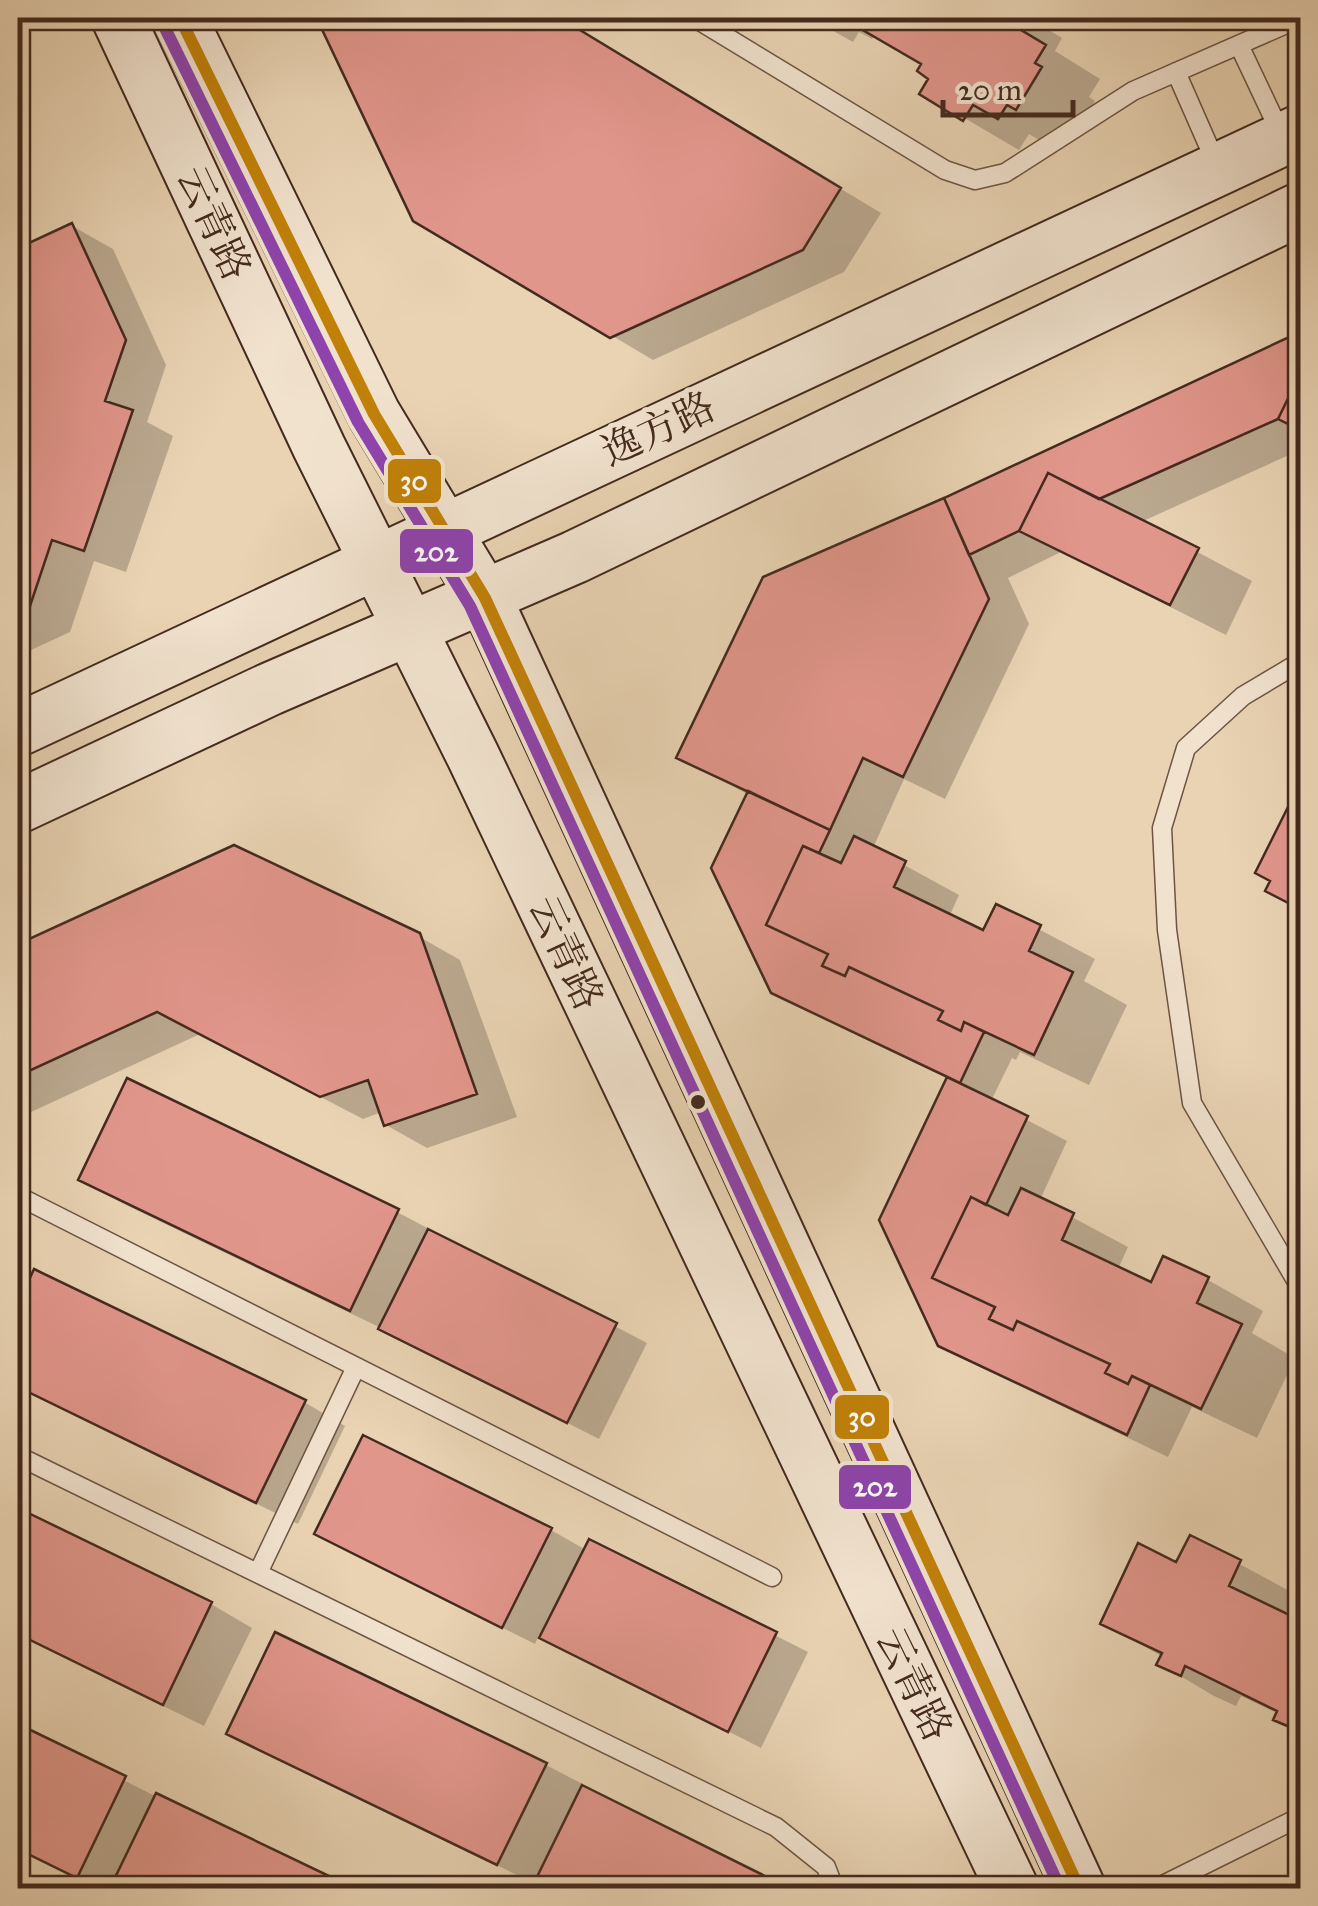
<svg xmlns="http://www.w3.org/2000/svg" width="1318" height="1906" font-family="'IM FELL Great Primer','Noto Serif SC',serif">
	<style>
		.shadow { fill: #0003 }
		.building { fill: #e1968b; stroke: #442a1e; stroke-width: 2.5 }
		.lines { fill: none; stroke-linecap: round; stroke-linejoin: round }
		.lane-casing { stroke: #6d5443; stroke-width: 21 }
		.secondary-casing { stroke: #442a1e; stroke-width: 56 }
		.lane { stroke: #f1e2ce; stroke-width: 18 }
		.secondary { stroke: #f1e2ce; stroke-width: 52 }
		.bus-1-casing { stroke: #f1e2ce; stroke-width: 20 }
		.bus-2-casing { stroke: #f1e2ce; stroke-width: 20 }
		.bus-1 { stroke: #c18109; stroke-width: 12 }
		.bus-2 { stroke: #8e44ad; stroke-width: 12 }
		.bus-dot { fill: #442a1e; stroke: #f1e2ce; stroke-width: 4 }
		.labels { text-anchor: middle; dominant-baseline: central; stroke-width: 10; stroke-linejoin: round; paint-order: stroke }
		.street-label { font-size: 40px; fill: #442a1e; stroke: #f1e2ce }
		.line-badge { stroke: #f1e2ce; stroke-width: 4 }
		.badge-label { font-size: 28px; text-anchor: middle; font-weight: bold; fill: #fff }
	</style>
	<rect width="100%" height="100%" fill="#e9d3b3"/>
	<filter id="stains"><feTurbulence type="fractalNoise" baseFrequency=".002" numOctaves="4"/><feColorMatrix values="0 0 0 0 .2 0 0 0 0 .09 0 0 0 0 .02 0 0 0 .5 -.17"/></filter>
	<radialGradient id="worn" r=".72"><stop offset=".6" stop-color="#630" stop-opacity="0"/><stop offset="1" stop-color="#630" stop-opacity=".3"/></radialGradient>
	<path class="shadow" d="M323,18H557L881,213L844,272L653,360L415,219L321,21Z
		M810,18H1029L1062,38L1055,51L1100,79L1089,97L1095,101L1072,139L1054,149L1029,134L1019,150L922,93L932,78L924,64L875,34L872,39L859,32L853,42Z
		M72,226L113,249L166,365L147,422L173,436L126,572L94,561L70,632L18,656V251Z
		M1300,335V450L1141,522L1252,581L1226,635L1061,552L1008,578L1029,624L945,799L904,779L873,848L959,895L949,917L984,933L997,907L1095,959L1084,981L1127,1005L1089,1085L1020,1052L1016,1060L1012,1058L991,1101L1067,1141L1040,1200L1128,1247L1118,1269L1152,1285L1164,1259L1208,1280L1263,1311L1252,1333L1295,1358L1257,1438L1192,1407L1168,1457L982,1368L940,1344L949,1078L773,991L749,795L679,757L945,501Z
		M1293,802L1300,805V909L1269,890Z
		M234,847L418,936L460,960L517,1117L427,1148L386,1125L382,1112L363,1119L200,1034L18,1118V947Z
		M81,1179L397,1212L647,1343L599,1439L381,1328L122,1203Z
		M18,1265L304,1402L345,1426L298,1524L18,1387Z
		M18,1511L211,1604L252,1628L204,1726L18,1635Z
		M551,1530L586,1550L590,1542L808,1652L761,1748L539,1635L535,1644L349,1551Z
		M1191,1538L1295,1594L1285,1615L1300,1622V1733L1276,1719L1279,1714L1241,1696L1236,1706L1214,1696L1160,1664L1163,1657L1103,1623L1177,1565Z
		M18,1727L157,1797L348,1888H96L18,1851Z
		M229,1733L546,1765L783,1888H544L270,1756Z"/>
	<path class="building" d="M320,18H560L841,188L803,250L610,338L413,221L318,21Z
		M842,18H1001L1046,45L1035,63L1042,67L1016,110L1007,105L998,119L973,105L963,121L919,94L928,79L917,71L921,64Z
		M72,223L126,340L105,401L133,410L84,551L52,540L29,609L18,614V248Z
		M1300,332V374L1278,419L1099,499L1048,473L1019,531L969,555L944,498Z
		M1300,374V430L1278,419Z
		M1048,473L1199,548L1170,605L1019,531Z
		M944,498L989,599L903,777L863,758L830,830L676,758L763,577Z
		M748,791L830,830L819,853L803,846L766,925L828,954L822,966L845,976L849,967L943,1011L938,1020L961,1031L964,1022L984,1032L960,1083L771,993L711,868Z
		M1292,799L1300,802V909L1265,891L1270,881L1255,873Z
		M854,836L906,861L894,887L983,930L996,904L1041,925L1029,951L1073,972L1034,1055L964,1022L961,1031L938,1020L943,1011L849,967L845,976L822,966L828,954L766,925L803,846L841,863Z
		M234,845L420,933L477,1094L384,1126L368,1080L320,1097L157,1012L18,1076V944Z
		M947,1077L1028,1116L986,1205L971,1197L932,1278L995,1307L989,1319L1013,1330L1017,1321L1110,1364L1105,1373L1128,1384L1132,1376L1150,1385L1127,1435L938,1346L879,1220Z
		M127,1078L399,1209L350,1311L78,1180Z
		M1021,1188L1074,1213L1062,1240L1151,1282L1163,1256L1209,1277L1197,1303L1242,1324L1201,1409L1132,1376L1128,1384L1105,1373L1110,1364L1017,1321L1013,1330L989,1319L995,1307L932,1278L971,1197L1008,1215Z
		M428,1229L617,1323L567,1423L378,1329Z
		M34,1269L306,1400L256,1503L18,1387V1304Z
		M363,1435L552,1528L502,1628L314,1534Z
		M18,1508L212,1602L163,1705L18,1634Z
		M1190,1535L1241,1560L1229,1586L1300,1620V1723L1297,1730L1273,1720L1277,1711L1185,1666L1181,1676L1156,1665L1162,1653L1100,1624L1138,1543L1176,1562Z
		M589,1539L777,1632L728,1732L539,1638Z
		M275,1632L547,1763L497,1865L226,1734Z
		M18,1724L126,1776L77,1878L18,1849Z
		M582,1785L771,1879L766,1888H540L533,1885Z
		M156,1793L354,1888H110Z"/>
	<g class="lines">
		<g class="lane-casing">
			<path id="lane" d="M695,18L945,170L975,180L1005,173L1133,91L1300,18
				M1239,45L1281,134
				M1176,72L1216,163
				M1300,662L1243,696L1186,748L1162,828L1167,930L1192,1103L1300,1287
				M18,1196L772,1577
				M18,1456L776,1827L826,1867L834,1888
				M258,1573L356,1367
				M1157,1888L1300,1817"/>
		</g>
		<g class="secondary-casing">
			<path id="secondary" d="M118,18L319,447L473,756L1012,1888
				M180,18L374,414L485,598L1079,1888
				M18,730L1300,131
				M18,807L270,689L575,557L1300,209"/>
		</g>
		<use href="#lane" class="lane"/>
		<use href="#secondary" class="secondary"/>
		<g class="bus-1-casing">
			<path id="bus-1" d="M180,18L374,414L485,598L1079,1888"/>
		</g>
		<g class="bus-2-casing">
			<path id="bus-2" d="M164,26L358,422L470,606L1060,1888"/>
		</g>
		<use href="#bus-1" class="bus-1"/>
		<use href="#bus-2" class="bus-2"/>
	</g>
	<circle class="bus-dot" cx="698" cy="1102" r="9"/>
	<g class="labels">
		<g class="street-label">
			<text transform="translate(214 223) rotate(65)">云青路</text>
			<text transform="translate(658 429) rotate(-25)">逸方路</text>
			<text transform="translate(566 953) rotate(65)">云青路</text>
			<text transform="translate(914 1684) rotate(64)">云青路</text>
		</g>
	</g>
	<g class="line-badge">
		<rect x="386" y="457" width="57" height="48" rx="10" fill="#c18109"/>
		<rect x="398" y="527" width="77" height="48" rx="10" fill="#8e44ad"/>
		<rect x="833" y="1393" width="58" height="48" rx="10" fill="#c18109"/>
		<rect x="837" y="1463" width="76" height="48" rx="10" fill="#8e44ad"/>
	</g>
	<g class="badge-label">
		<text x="414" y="490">30</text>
		<text x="436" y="561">202</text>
		<text x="862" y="1426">30</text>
		<text x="875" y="1496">202</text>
	</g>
	<rect width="1318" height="1906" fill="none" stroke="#e9d3b3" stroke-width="60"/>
	<rect x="20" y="20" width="1278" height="1866" fill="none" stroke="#442a1e" stroke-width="5"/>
	<rect x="30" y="30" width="1258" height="1846" fill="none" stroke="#442a1e" stroke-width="2.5"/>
	<path d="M943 100v15h130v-15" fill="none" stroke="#442a1e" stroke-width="5"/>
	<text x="958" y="100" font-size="30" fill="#442a1e" stroke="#f1e2ce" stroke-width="8" paint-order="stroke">20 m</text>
	<rect width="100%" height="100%" filter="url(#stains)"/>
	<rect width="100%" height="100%" fill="url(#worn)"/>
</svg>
